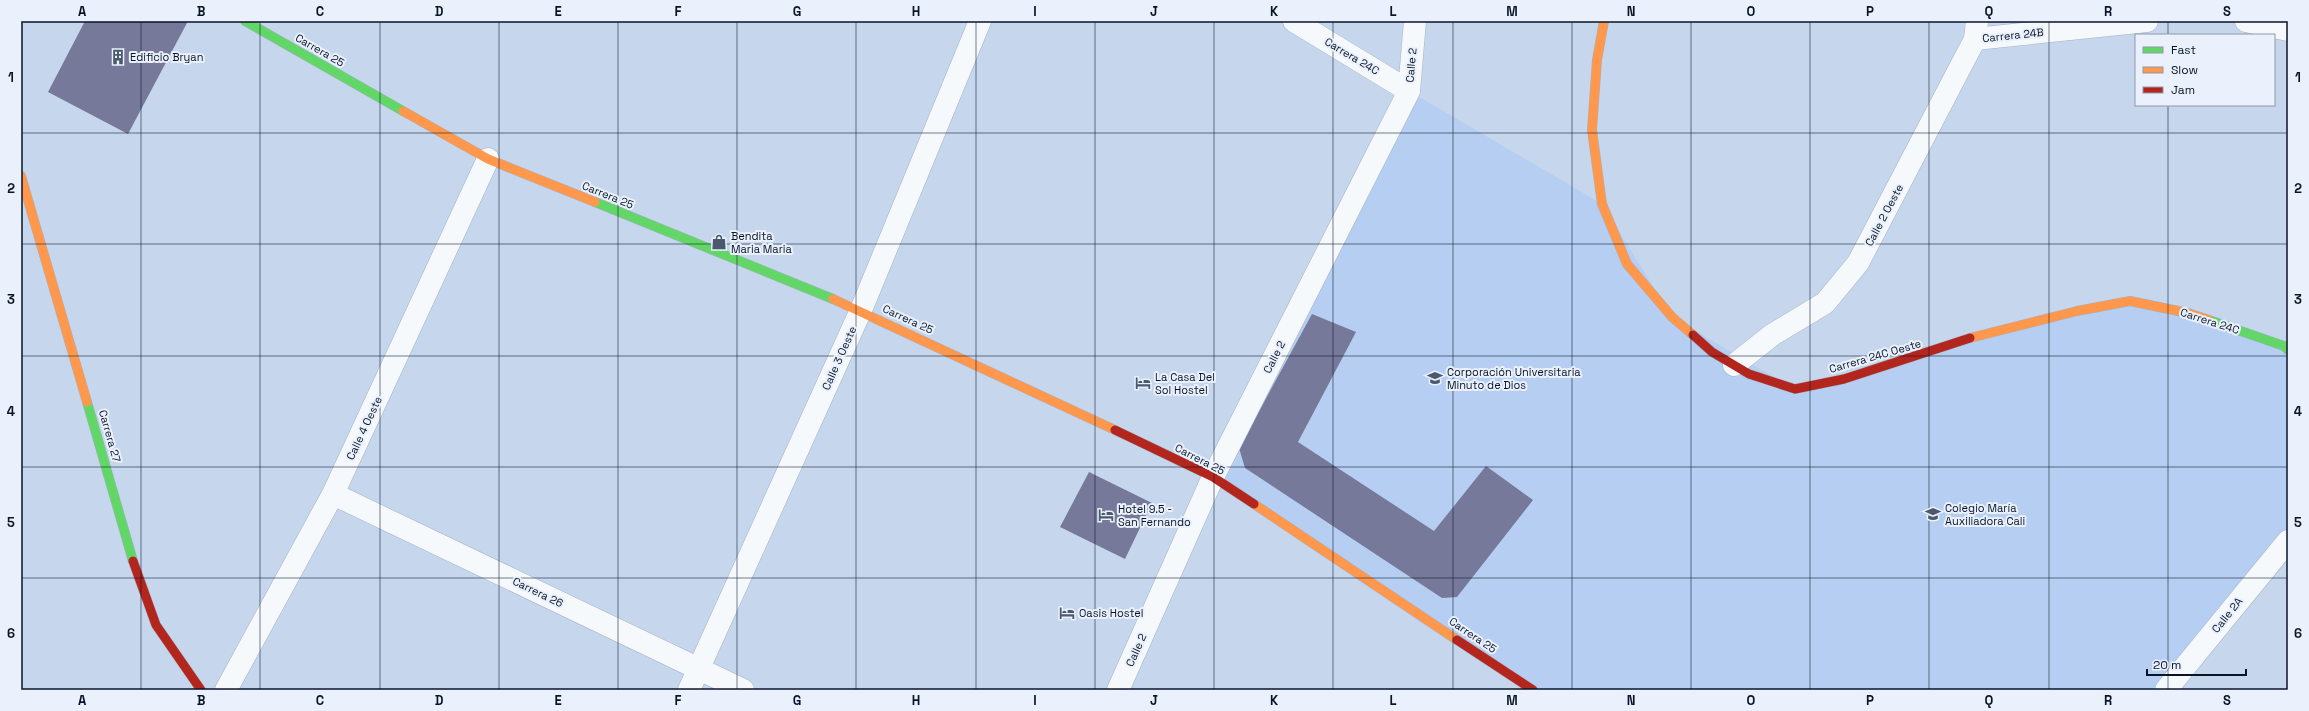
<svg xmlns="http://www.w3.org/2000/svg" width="2309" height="711" font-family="'Space Grotesk',sans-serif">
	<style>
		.built { fill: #b5cef2 }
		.building { fill: #767999 }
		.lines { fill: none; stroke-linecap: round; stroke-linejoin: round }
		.street-casing { stroke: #a5b3c7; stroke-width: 23 }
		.fast-casing { stroke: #a5b3c7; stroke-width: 10 }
		.slow-casing { stroke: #a5b3c7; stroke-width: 10 }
		.jam-casing { stroke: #a5b3c7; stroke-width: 10 }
		.street { stroke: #f6f9fc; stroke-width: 22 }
		.fast { stroke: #63d668; stroke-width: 9 }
		.slow { stroke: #ff974d; stroke-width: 9 }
		.jam { stroke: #b3261e; stroke-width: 9 }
		.grid { fill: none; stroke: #081528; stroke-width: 1; stroke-opacity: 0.55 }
		.labels { text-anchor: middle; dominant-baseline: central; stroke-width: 4; stroke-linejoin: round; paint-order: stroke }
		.street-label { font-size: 11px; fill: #081528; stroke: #eaf1fc }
		.poi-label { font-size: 11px; fill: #081528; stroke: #eaf1fc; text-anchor: start }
		.neatline { fill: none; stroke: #081528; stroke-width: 1.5 }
		.grid-label { font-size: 13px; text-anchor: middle; font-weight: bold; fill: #081528 }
	</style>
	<rect width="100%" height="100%" fill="#c5d6ed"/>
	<path class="built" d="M1409,91L1602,204L1672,317L1794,389L2130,301L2288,350V541L2166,690H1533L1213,477Z"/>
	<path class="building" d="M85,21H188L128,134L48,92Z
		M1312,314L1356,332L1298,442L1434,531L1486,466L1533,500L1457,597L1442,598L1245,468L1239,448Z
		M1089,472L1152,503L1125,559L1060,527Z"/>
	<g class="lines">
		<g class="street-casing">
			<path id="street" d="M1294,21L1409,91
				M2246,21L2288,30
				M1975,39L2147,21
				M1734,365L1772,335L1825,303L1858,263L1975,39L1977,21
				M333,494L743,690
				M226,690L333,494L488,159
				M689,690L861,310L980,21
				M1118,690L1213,477L1409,91L1415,21
				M2166,690L2288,541"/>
		</g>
		<g class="fast-casing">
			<path id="fast" d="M245,21L403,111
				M595,202L833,299
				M2209,320L2284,346L2288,350
				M87,402L133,561"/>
		</g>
		<g class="slow-casing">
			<path id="slow" d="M1604,21L1597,60L1592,130L1602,204L1627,264L1672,317L1693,335
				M403,111L488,159L595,202
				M21,176L87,402
				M833,299L1115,430
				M1970,338L2077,311L2130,301L2188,313L2209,320
				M1254,504L1457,640"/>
		</g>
		<g class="jam-casing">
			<path id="jam" d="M1693,335L1712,352L1749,374L1795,389L1844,379L1970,338
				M1115,430L1213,477L1254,504
				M133,561L156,625L201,690
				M1457,640L1533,690"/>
		</g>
		<use href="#street" class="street"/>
		<use href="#fast" class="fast"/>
		<use href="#slow" class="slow"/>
		<use href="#jam" class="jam"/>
	</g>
	<path class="grid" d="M141,21V690M260,21V690M380,21V690M499,21V690M618,21V690M737,21V690M856,21V690M976,21V690M1095,21V690M1214,21V690M1333,21V690M1453,21V690M1572,21V690M1691,21V690M1810,21V690M1929,21V690M2049,21V690M2168,21V35M2168,105V690M21,133H2288M21,244H2288M21,356H2288M21,467H2288M21,578H2288"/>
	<defs>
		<g id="building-bare" transform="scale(1.2)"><path d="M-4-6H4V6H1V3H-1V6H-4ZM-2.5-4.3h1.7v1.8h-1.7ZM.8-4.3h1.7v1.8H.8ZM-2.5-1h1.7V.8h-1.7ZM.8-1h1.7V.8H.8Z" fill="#4a596d" stroke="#eaf1fc" stroke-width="2.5" paint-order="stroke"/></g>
		<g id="shop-bare" transform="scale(1.2)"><path d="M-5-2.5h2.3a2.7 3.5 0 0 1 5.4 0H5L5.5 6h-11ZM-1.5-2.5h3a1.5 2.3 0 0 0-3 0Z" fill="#4a596d" stroke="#eaf1fc" stroke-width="2.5" paint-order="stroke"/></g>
		<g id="university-bare" transform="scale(1.2)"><path d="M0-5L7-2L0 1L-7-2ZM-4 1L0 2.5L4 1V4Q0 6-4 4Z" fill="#4a596d" stroke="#eaf1fc" stroke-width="2.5" paint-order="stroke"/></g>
		<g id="hotel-bare" transform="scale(1.2)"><path d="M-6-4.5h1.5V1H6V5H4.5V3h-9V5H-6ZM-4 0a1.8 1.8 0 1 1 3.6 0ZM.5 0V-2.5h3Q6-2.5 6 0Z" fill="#4a596d" stroke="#eaf1fc" stroke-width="2.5" paint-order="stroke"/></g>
		<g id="school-bare" transform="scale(1.2)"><path d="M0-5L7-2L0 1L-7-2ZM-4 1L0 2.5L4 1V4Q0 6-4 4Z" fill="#4a596d" stroke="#eaf1fc" stroke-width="2.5" paint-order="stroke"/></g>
	</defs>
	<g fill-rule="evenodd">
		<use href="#building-bare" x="118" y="57"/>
		<use href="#shop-bare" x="719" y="242"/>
		<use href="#university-bare" x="1435" y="378"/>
		<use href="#hotel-bare" x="1143" y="383"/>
		<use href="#school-bare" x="1933" y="514"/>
		<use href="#hotel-bare" x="1106" y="515"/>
		<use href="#hotel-bare" x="1067" y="613"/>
	</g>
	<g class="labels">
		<g class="street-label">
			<text transform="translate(2013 35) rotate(-6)">Carrera 24B</text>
			<text transform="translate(320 50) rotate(30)">Carrera 25</text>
			<text transform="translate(1352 56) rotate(31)">Carrera 24C</text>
			<text transform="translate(1411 65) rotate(-85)">Calle 2</text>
			<text transform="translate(608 195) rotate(22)">Carrera 25</text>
			<text transform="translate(1884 215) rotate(-62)">Calle 2 Oeste</text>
			<text transform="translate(908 319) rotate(25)">Carrera 25</text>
			<text transform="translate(2210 321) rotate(18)">Carrera 24C</text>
			<text transform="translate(1875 356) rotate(-16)">Carrera 24C Oeste</text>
			<text transform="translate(1274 357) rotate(-63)">Calle 2</text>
			<text transform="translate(839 358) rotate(-66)">Calle 3 Oeste</text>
			<text transform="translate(364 428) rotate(-65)">Calle 4 Oeste</text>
			<text transform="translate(110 436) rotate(74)">Carrera 27</text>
			<text transform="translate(1200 459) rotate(27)">Carrera 25</text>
			<text transform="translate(538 592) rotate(26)">Carrera 26</text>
			<text transform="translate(2227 615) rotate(-51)">Calle 2A</text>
			<text transform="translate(1473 635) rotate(34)">Carrera 25</text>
			<text transform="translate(1136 650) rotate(-66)">Calle 2</text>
		</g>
		<g class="poi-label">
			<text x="130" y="57">Edificio Bryan</text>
			<text x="731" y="236">Bendita<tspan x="731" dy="13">Maria Maria</tspan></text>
			<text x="1447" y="372">Corporación Universitaria<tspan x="1447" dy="13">Minuto de Dios</tspan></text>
			<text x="1155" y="377">La Casa Del<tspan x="1155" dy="13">Sol Hostel</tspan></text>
			<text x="1945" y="508">Colegio María<tspan x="1945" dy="13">Auxiliadora Cali</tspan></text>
			<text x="1118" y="509">Hotel 9.5 -<tspan x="1118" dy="13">San Fernando</tspan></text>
			<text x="1079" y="613">Oasis Hostel</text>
		</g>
	</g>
	<rect width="2309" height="711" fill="none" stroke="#eaf1fc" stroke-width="44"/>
	<rect x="2135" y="34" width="140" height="72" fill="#eaf1fc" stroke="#9099a7"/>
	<rect x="2143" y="47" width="20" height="6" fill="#63d668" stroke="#9099a7"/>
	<text x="2171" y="54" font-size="12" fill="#081528">Fast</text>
	<rect x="2143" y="67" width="20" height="6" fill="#ff974d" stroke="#9099a7"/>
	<text x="2171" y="74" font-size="12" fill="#081528">Slow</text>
	<rect x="2143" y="87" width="20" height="6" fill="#b3261e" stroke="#9099a7"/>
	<text x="2171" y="94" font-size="12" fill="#081528">Jam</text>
	<path d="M2147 669v6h99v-6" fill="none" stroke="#081528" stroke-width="2"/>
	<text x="2153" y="669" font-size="12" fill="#081528" stroke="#eaf1fc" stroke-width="3" paint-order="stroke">20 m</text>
	<rect x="22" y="22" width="2265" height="667" class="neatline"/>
	<g class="grid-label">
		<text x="82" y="16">A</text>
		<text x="201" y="16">B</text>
		<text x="320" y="16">C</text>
		<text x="439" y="16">D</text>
		<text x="558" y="16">E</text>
		<text x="678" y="16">F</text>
		<text x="797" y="16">G</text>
		<text x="916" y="16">H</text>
		<text x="1035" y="16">I</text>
		<text x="1154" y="16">J</text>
		<text x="1274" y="16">K</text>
		<text x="1393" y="16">L</text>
		<text x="1512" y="16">M</text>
		<text x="1631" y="16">N</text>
		<text x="1751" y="16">O</text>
		<text x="1870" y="16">P</text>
		<text x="1989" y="16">Q</text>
		<text x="2108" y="16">R</text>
		<text x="2227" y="16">S</text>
		<text x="11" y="82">1</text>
		<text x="2298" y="82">1</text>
		<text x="11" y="193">2</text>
		<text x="2298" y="193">2</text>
		<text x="11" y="304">3</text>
		<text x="2298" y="304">3</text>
		<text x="11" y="416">4</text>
		<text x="2298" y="416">4</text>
		<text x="11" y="527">5</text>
		<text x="2298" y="527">5</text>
		<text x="11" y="638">6</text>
		<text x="2298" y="638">6</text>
		<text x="82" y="705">A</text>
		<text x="201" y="705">B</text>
		<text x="320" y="705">C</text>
		<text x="439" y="705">D</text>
		<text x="558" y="705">E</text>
		<text x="678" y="705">F</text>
		<text x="797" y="705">G</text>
		<text x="916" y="705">H</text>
		<text x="1035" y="705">I</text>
		<text x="1154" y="705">J</text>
		<text x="1274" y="705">K</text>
		<text x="1393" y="705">L</text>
		<text x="1512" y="705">M</text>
		<text x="1631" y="705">N</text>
		<text x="1751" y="705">O</text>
		<text x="1870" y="705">P</text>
		<text x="1989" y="705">Q</text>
		<text x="2108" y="705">R</text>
		<text x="2227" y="705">S</text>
	</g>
</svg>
